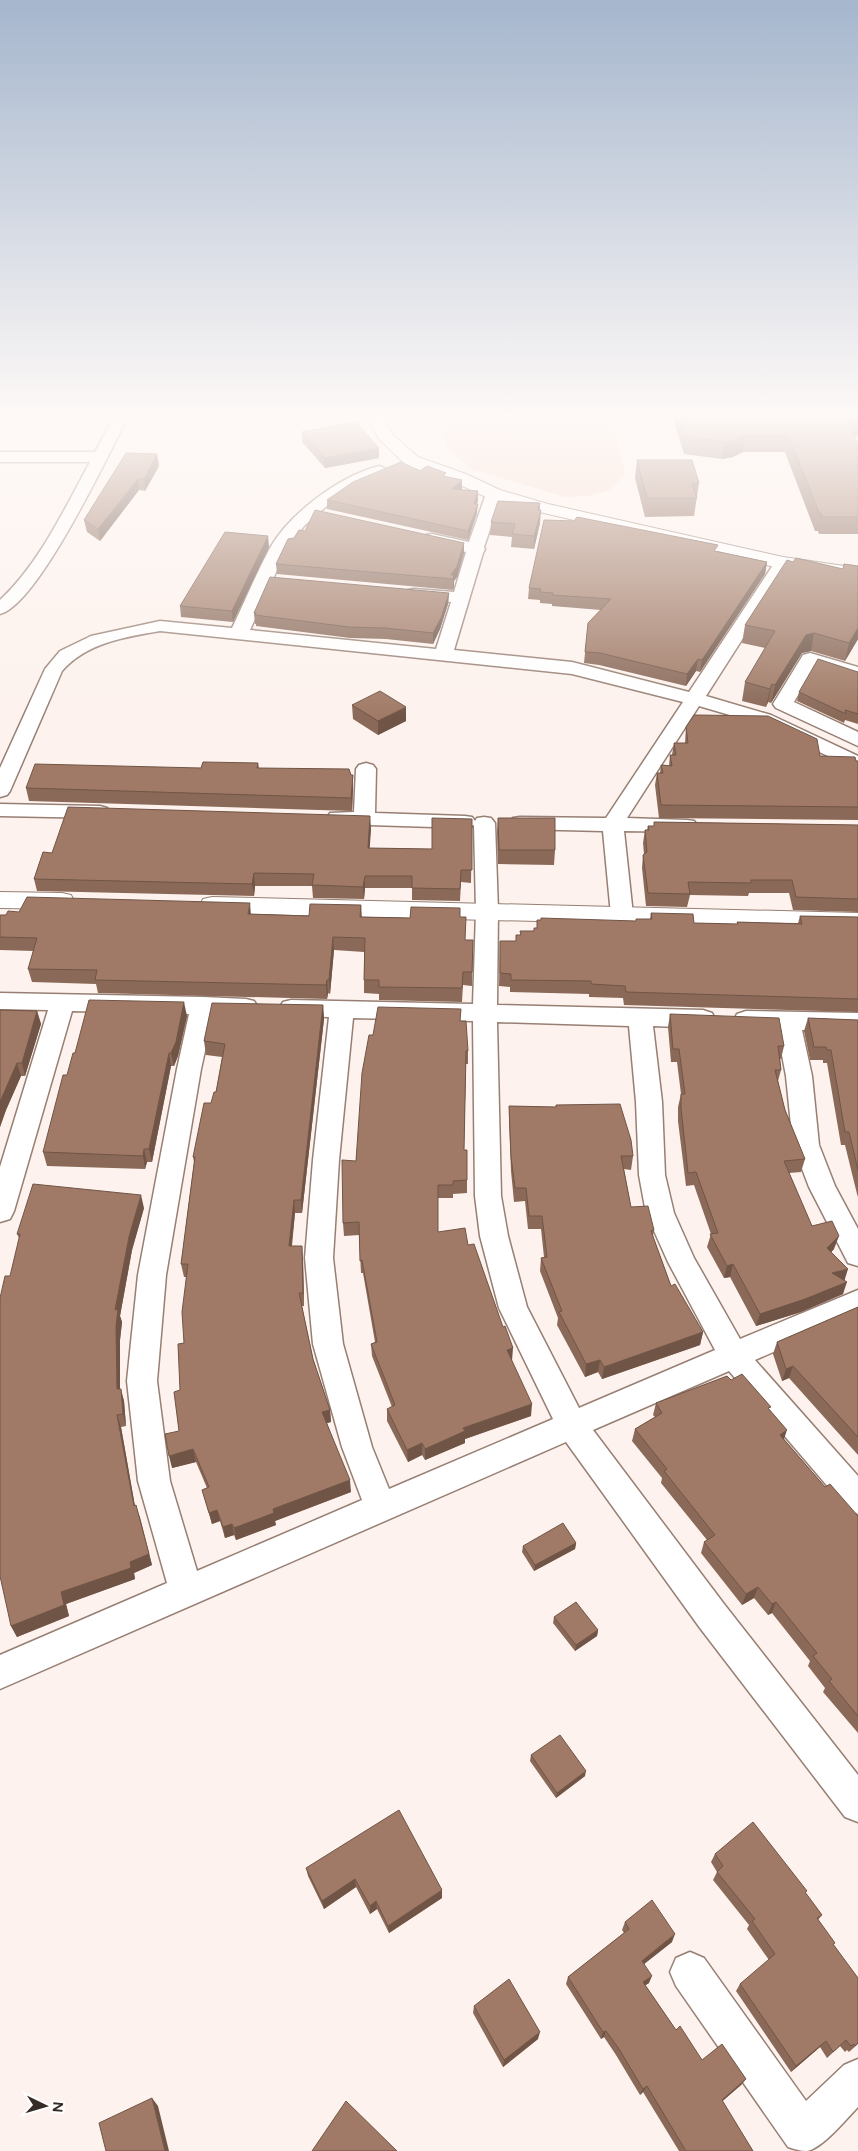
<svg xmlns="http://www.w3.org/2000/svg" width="858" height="2151" font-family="Figtree,sans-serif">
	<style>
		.green { fill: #f7dbcc }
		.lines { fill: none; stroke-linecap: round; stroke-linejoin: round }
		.minor-casing { stroke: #977f73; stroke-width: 3 }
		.tertiary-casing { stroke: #977f73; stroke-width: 2 }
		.minor { fill: #fff; fill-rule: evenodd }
		.tertiary { fill: #fff; fill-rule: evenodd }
		.wall { fill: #8a6958 }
		.shaded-wall { fill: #705547 }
		.building { fill: #a07a66; stroke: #705547 }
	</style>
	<rect width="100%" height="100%" fill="#fdf2ed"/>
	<path class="green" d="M438,415H612L625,474L609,490L589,496L565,497L471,469L447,448Z"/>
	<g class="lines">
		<g class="minor-casing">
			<path id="minor" d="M115,415H129C109,453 38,605 0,614V600C39,564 65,508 90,462H0V452H95Z
				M379,466L384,468L387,471L384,474L352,489L329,504L304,526L287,548L250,630L436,649L451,602L408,598L405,594L408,590L414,589L454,592L466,552L426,543L424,539L426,535L432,534L469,542L486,494L488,491H500L502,494L484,547L485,549L483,553L454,650L572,662L689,692L777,559H789L791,563L706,696L771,715L858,756V770L757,723L699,706L627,818L687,820L694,821L698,826L694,831L687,832L624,831L633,915L630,920L622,922L614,920L611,915L603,831L520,829L513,828L509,823L513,818L520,817L606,818L683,702L572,674L160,631C125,637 86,643 62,671L10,791L7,795L0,797V768L45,669L60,651L91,636L160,621L232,628C245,601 256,574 270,548C290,513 340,476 379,466Z
				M810,653L858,667V679L815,666L794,702L858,732V746L776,708L773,704L803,655Z
				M366,763L373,765L376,769L375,813L465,816L472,817L475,821L477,818L484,817L491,818L495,823L498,911L497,1005L703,1010L712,1013L715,1019L712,1025L703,1028L653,1026L662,1102L665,1175L674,1213L694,1258L740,1339L858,1290V1315L755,1360L858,1476V1514L847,1509L729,1371L593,1430L724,1604L858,1775V1822L845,1817L700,1628L566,1442L0,1689V1655L167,1583L138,1481L127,1381L138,1275L177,1069L189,1014L72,1011L14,1211L10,1219L0,1222V1167L48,1010L0,1009V993L203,997L246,999L254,1001L258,1007L254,1013L246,1015H213L201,1069L166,1275L157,1381L170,1481L197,1571L362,1500L342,1447L313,1344L305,1258L313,1160L329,1017L291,1016L283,1014L279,1008L283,1002L291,1000L473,1004L476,911L474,825L465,828L337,824L330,823L327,818L330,813L354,812L356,769L359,765ZM353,1018L473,1021L475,1196L480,1236L499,1308L553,1419L389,1489L372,1447L343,1344L333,1258L339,1160ZM497,1022L629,1026L636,1102L639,1175L646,1213L668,1262L715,1350L579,1408L527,1307L508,1236L501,1196Z
				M0,804L100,806L107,808L110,812L107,816L100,818L0,816Z
				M746,1011L858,1013V1031L802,1030L812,1076L819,1145L835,1186L858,1229V1266L848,1263L809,1187L793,1145L786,1076L777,1029H746L737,1026L734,1020L737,1014Z
				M690,1952L704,1958L806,2101L844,2065L858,2059V2107C846,2119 823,2148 807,2151C800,2151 794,2149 788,2147L676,1986L670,1972L676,1958Z"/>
		</g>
		<g class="tertiary-casing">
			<path id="tertiary" d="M366,415H382L392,434L418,457L466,474L500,490L548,504L783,557L858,568V580L783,569L544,513L488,498L454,482L406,465L379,439Z
				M0,892L62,893L71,895L74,901L71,907L62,909L0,908Z
				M212,897L858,913V929L212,913L203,911L200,905L203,899Z"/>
		</g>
		<use href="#minor" class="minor"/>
		<use href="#tertiary" class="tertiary"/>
	</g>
	<path class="wall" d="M672,415H858V435L854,436L858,444V534H819L818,531H815L785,452H743L733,457L722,459L684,454Z
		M302,432L379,448V458L325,468L302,442Z
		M157,454L159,466L145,491L139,490L100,541L87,532L84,520Z
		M637,460L699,483L694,516L645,517L635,478Z
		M420,471L446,476L462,489L461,490L478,491V500L477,504V513L468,540L327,509V500Z
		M540,503V523L534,549L511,547L512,537L490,535L491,522Z
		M269,547L233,622L181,617L180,606Z
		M717,551L767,562L765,574L700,672L696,671L686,686L599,665L584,663L588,623L601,610L552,606V604L540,603V600L528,599L529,588Z
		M464,553L457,577L454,581V586L453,590L277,574L276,564Z
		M858,566V639L845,661L811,651L802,653L771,703L768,702L766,707L742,701L745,682L765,648L742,643L745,625L843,569Z
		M449,593L448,604L440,629L433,644L386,639L350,638L256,626V624H255L254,613Z
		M858,672V724L845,720L844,723L797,701L799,692Z
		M352,705L406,721L378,735L353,719Z
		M686,727L820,756L858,761V820L659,818L655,785L657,773H660L661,765L669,766L670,755H672L674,743H685Z
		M258,763L259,768L353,775V788L352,811L29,801L26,788L201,768Z
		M498,818L555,850L554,865L498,864L497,832Z
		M472,819L471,883L461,882L460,901L412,900V888H365L364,899L313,898L312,886H255L254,896L37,891L34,879L52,853L371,828L369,848L432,849Z
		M654,822L858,825V912L793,910L789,893H749L748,896L690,895L687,907L646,906L642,868L643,855L644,854L643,843L645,830H647L648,826H654Z
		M361,905L362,917L410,918L460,917L465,940H473L472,986L463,985L462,1002L379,1000V994L364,993V952L334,950L330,994L328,993L327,999L98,993L96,984L32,982L28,969L34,951L0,950V915L251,914L309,916Z
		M651,913L694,923L737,924V922L798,923L800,916L858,917V1012L624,1005L623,998L589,997V994L510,992V987L499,986L500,941H516L534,931L537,928V920L636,921V919H650Z
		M323,1005L324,1019L302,1213H295L292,1246L303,1259L304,1306H302L313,1359L330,1410L331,1422L327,1423L351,1492L275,1521L276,1525L236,1540L234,1535L225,1538L220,1521L212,1524L202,1490L207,1488L196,1462L172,1468L179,1431L180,1390L184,1343L186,1277H184L181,1264L194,1162L193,1157L216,1092L222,1057L206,1055L204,1041Z
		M0,1010L37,1011L41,1024L25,1076H21L6,1110L0,1127Z
		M670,1014L784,1046L781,1059H780L781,1070L778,1081L785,1110L805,1159L801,1172L789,1173L812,1226L834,1249L831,1252L845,1280L843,1294L801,1312L756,1326L730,1277L724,1278L707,1247L711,1234L694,1185L686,1186L678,1121V1107L681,1094L677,1062H671L668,1027Z
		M187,1016L178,1056L174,1066H171L152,1162H147L145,1169L47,1166L43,1152L75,1053Z
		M808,1018L858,1020V1197L857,1194L845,1145H841L827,1063H823V1060H810L804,1031Z
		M460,1021L468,1051V1064H466L464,1150L467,1180V1193L453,1194V1198H438V1232L468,1245L512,1361L531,1416L465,1439V1443L425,1460L422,1455L408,1462L387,1421V1409L392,1407L372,1356L371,1344L375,1342L363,1273H361L359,1235L344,1236L343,1223L356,1161L373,1035Z
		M556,1105L633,1156L631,1170L624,1169L631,1207L654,1230L653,1236L671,1286L703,1332L700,1345L602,1379L598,1372L585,1377L557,1325L558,1318L540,1271L541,1258L544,1257L541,1229H528L525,1201L514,1202L511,1171L509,1119V1106L556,1107Z
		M144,1208L132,1250L120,1316L122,1322L120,1340V1389L124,1401L126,1426L121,1427L135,1506L140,1517L152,1565L134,1573L135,1579L66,1604L69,1616L17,1637L11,1626L19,1238L17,1234Z
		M858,1307V1455L789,1378L782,1381L773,1354L777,1342Z
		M731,1380L770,1410L784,1439L825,1487L858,1516V1733L823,1692L825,1688L808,1666L810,1661L772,1613L768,1615L754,1598L742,1605L701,1553L704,1542L707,1540L661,1483L662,1478L632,1441L635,1429L655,1417L653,1415L656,1403Z
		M576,1543L575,1549L534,1571L522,1552L523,1546Z
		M554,1617L598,1630L597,1636L575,1651L553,1623Z
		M531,1755L585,1776L556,1798L530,1761Z
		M715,1854L805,1893L822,1915L818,1920L833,1945L858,2044L849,2052L847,2050L845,2052L840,2046L827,2058L820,2047L791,2072L736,1991L740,1984L769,1960L747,1929L749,1925L713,1880L717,1872L711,1862Z
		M306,1868L442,1898L389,1933L377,1909L370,1914L356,1887L324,1909L308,1876Z
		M625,1922L672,1942L644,1964L649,1983L645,1985L676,2030L702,2060L746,2079L741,2085L722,2101L753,2151H679L643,2092L640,2095L616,2055L604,2037L601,2039L566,1984L568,1977L624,1933L622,1930Z
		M474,2006L538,2039L503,2067L473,2013Z"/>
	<path class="shaded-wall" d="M858,419V435L844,438L847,421Z
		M745,435L743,452L733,457L722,459L725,442Z
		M379,448V458L325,468L324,458Z
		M157,454L159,466L145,491L144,479Z
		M138,479L139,490L100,541L98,529Z
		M462,480V489L452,498V489Z
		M478,491V500L474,513V504Z
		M540,503L539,515L541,510L540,523L534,549V536Z
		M478,504L477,513L468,540V531Z
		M268,536L269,547L233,622L232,611Z
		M464,543V553L457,577L454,581V586L453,590V579L451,575Z
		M767,562L765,574L700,672L702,660Z
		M449,593L448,604L440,629L433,644V633Z
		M858,628V639L845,661L849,643Z
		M814,633L811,651L802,653L771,703L775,685L806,635Z
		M698,659L696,671L686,686L687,674Z
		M772,684L768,702L766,707L770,689Z
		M406,707V721L378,735V721Z
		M353,775V788L352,811L351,798Z
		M370,816L371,828L369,860L368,848Z
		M254,873L255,886L254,896L252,884Z
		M365,876V888L364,899L363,887Z
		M250,903L251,916L248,914Z
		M333,937L334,950L330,994L329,980Z
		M327,980L328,993L327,999L326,985Z
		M184,1002L187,1016L178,1056L174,1066L171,1053Z
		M323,1005L324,1019L302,1213L301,1200Z
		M37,1011L41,1024L25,1076L22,1063Z
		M169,1053L171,1066L152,1162L149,1149Z
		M17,1063L21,1076L6,1110L0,1127V1102Z
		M144,1149L147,1162L145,1169L143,1156Z
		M141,1195L144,1208L132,1250L120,1316L122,1322L120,1340V1402L117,1389L115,1310L129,1237Z
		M294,1200L295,1213L290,1259L289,1246Z
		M839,1236L834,1249L823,1261L827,1248Z
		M302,1246L303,1259L304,1306L303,1293Z
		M733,1264L730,1277L724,1278L727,1266Z
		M848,1269L844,1282L832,1273Z
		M847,1282L843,1294L801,1312L756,1326L760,1314Z
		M703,1332L700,1345L602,1379L604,1367Z
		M513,1348L512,1361L506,1362L507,1350Z
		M600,1360L598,1372L585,1377L586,1364Z
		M793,1366L789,1378L782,1381L786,1369Z
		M121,1389L124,1401L126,1426L123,1414Z
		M532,1404L531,1416L465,1439V1443L425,1460V1449L463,1428Z
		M330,1410L331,1422L323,1424L322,1412Z
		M117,1415L121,1427L137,1518L134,1506Z
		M787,1430L783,1442L780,1435Z
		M422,1443V1455L408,1462L407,1450Z
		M193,1449L196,1462L172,1468L169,1456Z
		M350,1480L351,1492L275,1521L276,1525L236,1540L234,1528L273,1509Z
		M136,1505L152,1565L134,1573L135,1579L66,1604L69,1616L17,1637L11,1626L61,1592L130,1562Z
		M217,1510L220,1521L212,1524L209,1513Z
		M232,1524L234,1535L225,1538L223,1527Z
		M576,1543L575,1549L534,1571L535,1565Z
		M758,1587L754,1598L742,1605L746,1594Z
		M776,1602L772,1613L768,1615L772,1604Z
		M598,1630L597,1636L575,1651L576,1645Z
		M586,1771L585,1776L556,1798L557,1793Z
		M355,1879L356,1887L324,1909L322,1901Z
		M442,1890V1898L389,1933L388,1926Z
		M376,1901L377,1909L370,1914V1906Z
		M675,1934L672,1942L639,1968L642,1961Z
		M652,1976L649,1983L640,1989L643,1982Z
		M606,2031L604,2037L601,2039L603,2032Z
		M540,2032L538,2039L503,2067L504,2060Z
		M826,2041L820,2047L791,2072L796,2066Z
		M746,2079L741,2085L717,2106L722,2100Z
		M647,2086L643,2092L640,2095L643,2089Z
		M152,2098L158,2106L169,2151H165Z"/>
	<path class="building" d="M679,415H858V419L847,421L858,444V517H822L821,513H819L788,435H745L736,440L725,442L686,437Z
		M356,422L379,448L324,458L302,432Z
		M126,453L157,454L144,479H138L98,529L84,520Z
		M637,460H692L699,483L692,484L697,498H647Z
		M401,462L420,471L427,466L446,473L443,476L462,480L452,489L478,491L474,504H478L468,531L327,500L353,482Z
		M498,501L540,503L538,510H541L534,536L512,534L515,524L491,522Z
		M315,510L464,543L457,566L451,575H454L453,579L276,564L288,539L294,538L299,530L305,531Z
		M577,517L718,545L714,551L767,562L702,660L698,659L687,674L600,653L585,652L588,623L611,599L552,595L553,593L540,592L541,589L529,588L544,520L574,521Z
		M225,532L268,536L232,611L180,606Z
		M796,558L843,569L844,564L858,566V628L849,643L814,633L806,635L775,685L772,684L770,689L745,682L775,631L745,625L787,560L793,562Z
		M270,577L449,593L441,618L433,633L385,628L349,627L255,615L256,613H254Z
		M818,659L858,672V714L845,710L846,714L799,692Z
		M380,691L406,707L378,721L352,705Z
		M694,715L768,716L817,739L820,756L855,757L856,761H858V807L661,805L657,773H663L661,765L672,766L670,755H676L674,743H688L686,727Z
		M203,762L258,763L257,768L349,769L351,775H353L351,798L26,788L35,764L201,768Z
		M68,807L370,816L368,848L432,849V818L472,819V870H461L460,889L412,888V876H365L363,887L312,885L314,874L254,873L252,884L34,879L43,852L52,853Z
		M498,818H555V850H499Z
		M654,822L858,825V899L796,897L792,880H751V883L688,882L690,894L648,893L643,855L647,852L645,830H649L648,826H654Z
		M27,897L250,903L248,914L309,916L310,904L361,905L360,917L410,918L411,907L460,908V917H466L465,940H473L472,972H463L462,988L379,987V980H364L365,938L333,937L329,980H327L326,985L95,980L97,970L28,969L37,938L0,937V915H6L8,911L19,912Z
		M651,913L693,914L694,923L738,924L737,922L802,924L800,916L858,917V999L626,992L625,986L591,984V981L511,980V974L500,973V941H516V935H521L520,931H534V928H537V920H541V918L636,921V919H652Z
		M89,1000L184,1002L176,1042L171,1053H169L149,1149H144L143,1156L43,1152L63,1075H67L73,1053H75Z
		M212,1003L323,1005L301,1200H294L289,1246H302L303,1293H299L313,1359L330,1410L322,1412L350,1480L273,1509L274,1513L234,1528L232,1524L223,1527L217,1510L209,1513L202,1490L209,1487L193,1449L169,1456L165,1434L179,1431L174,1392L180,1390L178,1344L184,1343L182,1312L188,1264H181L195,1157H193L204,1103H211L214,1092H216L225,1044L204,1041Z
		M378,1007L461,1009L460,1021H466L468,1051H466L464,1150H467V1180L453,1181V1185H438V1232L465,1228L468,1245L474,1244L503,1327L505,1326L513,1348L507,1350L532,1404L463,1428L465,1431L425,1449L422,1443L407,1450L387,1409L395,1405L371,1344L377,1342L362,1260L360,1261L359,1222L343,1223L342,1160L356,1161L362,1073L369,1035H373Z
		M0,1010L37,1011L22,1063H17L0,1102Z
		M670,1014L779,1018L784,1046H778L781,1070H775L785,1110L805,1159L784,1161L812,1226L832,1221L839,1236L827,1248L848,1269L832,1273L847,1282L805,1299L760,1314L733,1264L727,1266L710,1234L718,1233L696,1172L688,1173L681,1108V1094H685L679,1049H673Z
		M808,1018L858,1020V1170L849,1132H845L831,1050H827L826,1047H814Z
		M620,1104L631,1140L633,1156H621L631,1207L648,1206L654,1230L651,1231L671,1286L675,1284L703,1332L604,1367L600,1360L586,1364L559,1312L562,1311L541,1258L547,1257L542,1216H529L526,1188H515L511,1157L509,1106L556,1107V1105Z
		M33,1184L141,1195L129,1237L115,1310L118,1309L116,1327L117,1389H121L123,1414L117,1415L134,1506L136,1505L149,1554L130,1562L131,1568L61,1592L64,1605L11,1626L0,1576V1298L5,1276H10L20,1234H17Z
		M858,1307V1437L793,1366L786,1369L777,1342Z
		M742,1374L771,1407L768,1408L787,1430L780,1435L825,1487L830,1484L858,1516V1716L829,1681L832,1679L813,1656L817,1653L776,1602L772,1604L758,1587L746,1594L704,1542L715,1535L664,1471L667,1469L635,1429L662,1413L656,1403L727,1376L731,1380Z
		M563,1523L576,1543L535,1565L523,1546Z
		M576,1602L598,1630L576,1645L554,1617Z
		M560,1735L586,1771L557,1793L531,1755Z
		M399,1810L442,1890L388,1926L376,1901L370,1906L355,1879L322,1901L306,1868Z
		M753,1822L807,1891L805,1892L822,1915L817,1918L835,1943L833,1944L858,1978V2043L855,2046L854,2044L851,2046L846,2040L833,2052L826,2041L796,2066L740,1984L775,1954L752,1921L755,1919L717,1872L723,1866L715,1854Z
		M652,1900L675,1934L642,1961L652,1976L643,1982L676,2030L680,2026L702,2060L722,2044L746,2079L722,2100L753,2151H686L647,2086L643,2089L619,2049L606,2031L603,2032L568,1977L629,1929L625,1922Z
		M509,1979L540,2032L504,2060L474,2006Z
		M152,2098L165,2151H106L99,2123Z
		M346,2101L397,2151H312Z"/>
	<linearGradient id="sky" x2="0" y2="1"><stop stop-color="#a5b6cd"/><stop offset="0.58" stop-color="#fef9f7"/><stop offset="1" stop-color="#fef9f7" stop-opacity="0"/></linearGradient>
	<rect width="858" height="716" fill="url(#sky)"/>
	<g transform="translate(45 2106) rotate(95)" stroke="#ffffff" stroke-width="4" paint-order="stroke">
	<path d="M0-4L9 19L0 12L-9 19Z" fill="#362c27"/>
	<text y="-8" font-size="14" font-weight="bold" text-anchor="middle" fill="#362c27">N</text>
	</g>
</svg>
